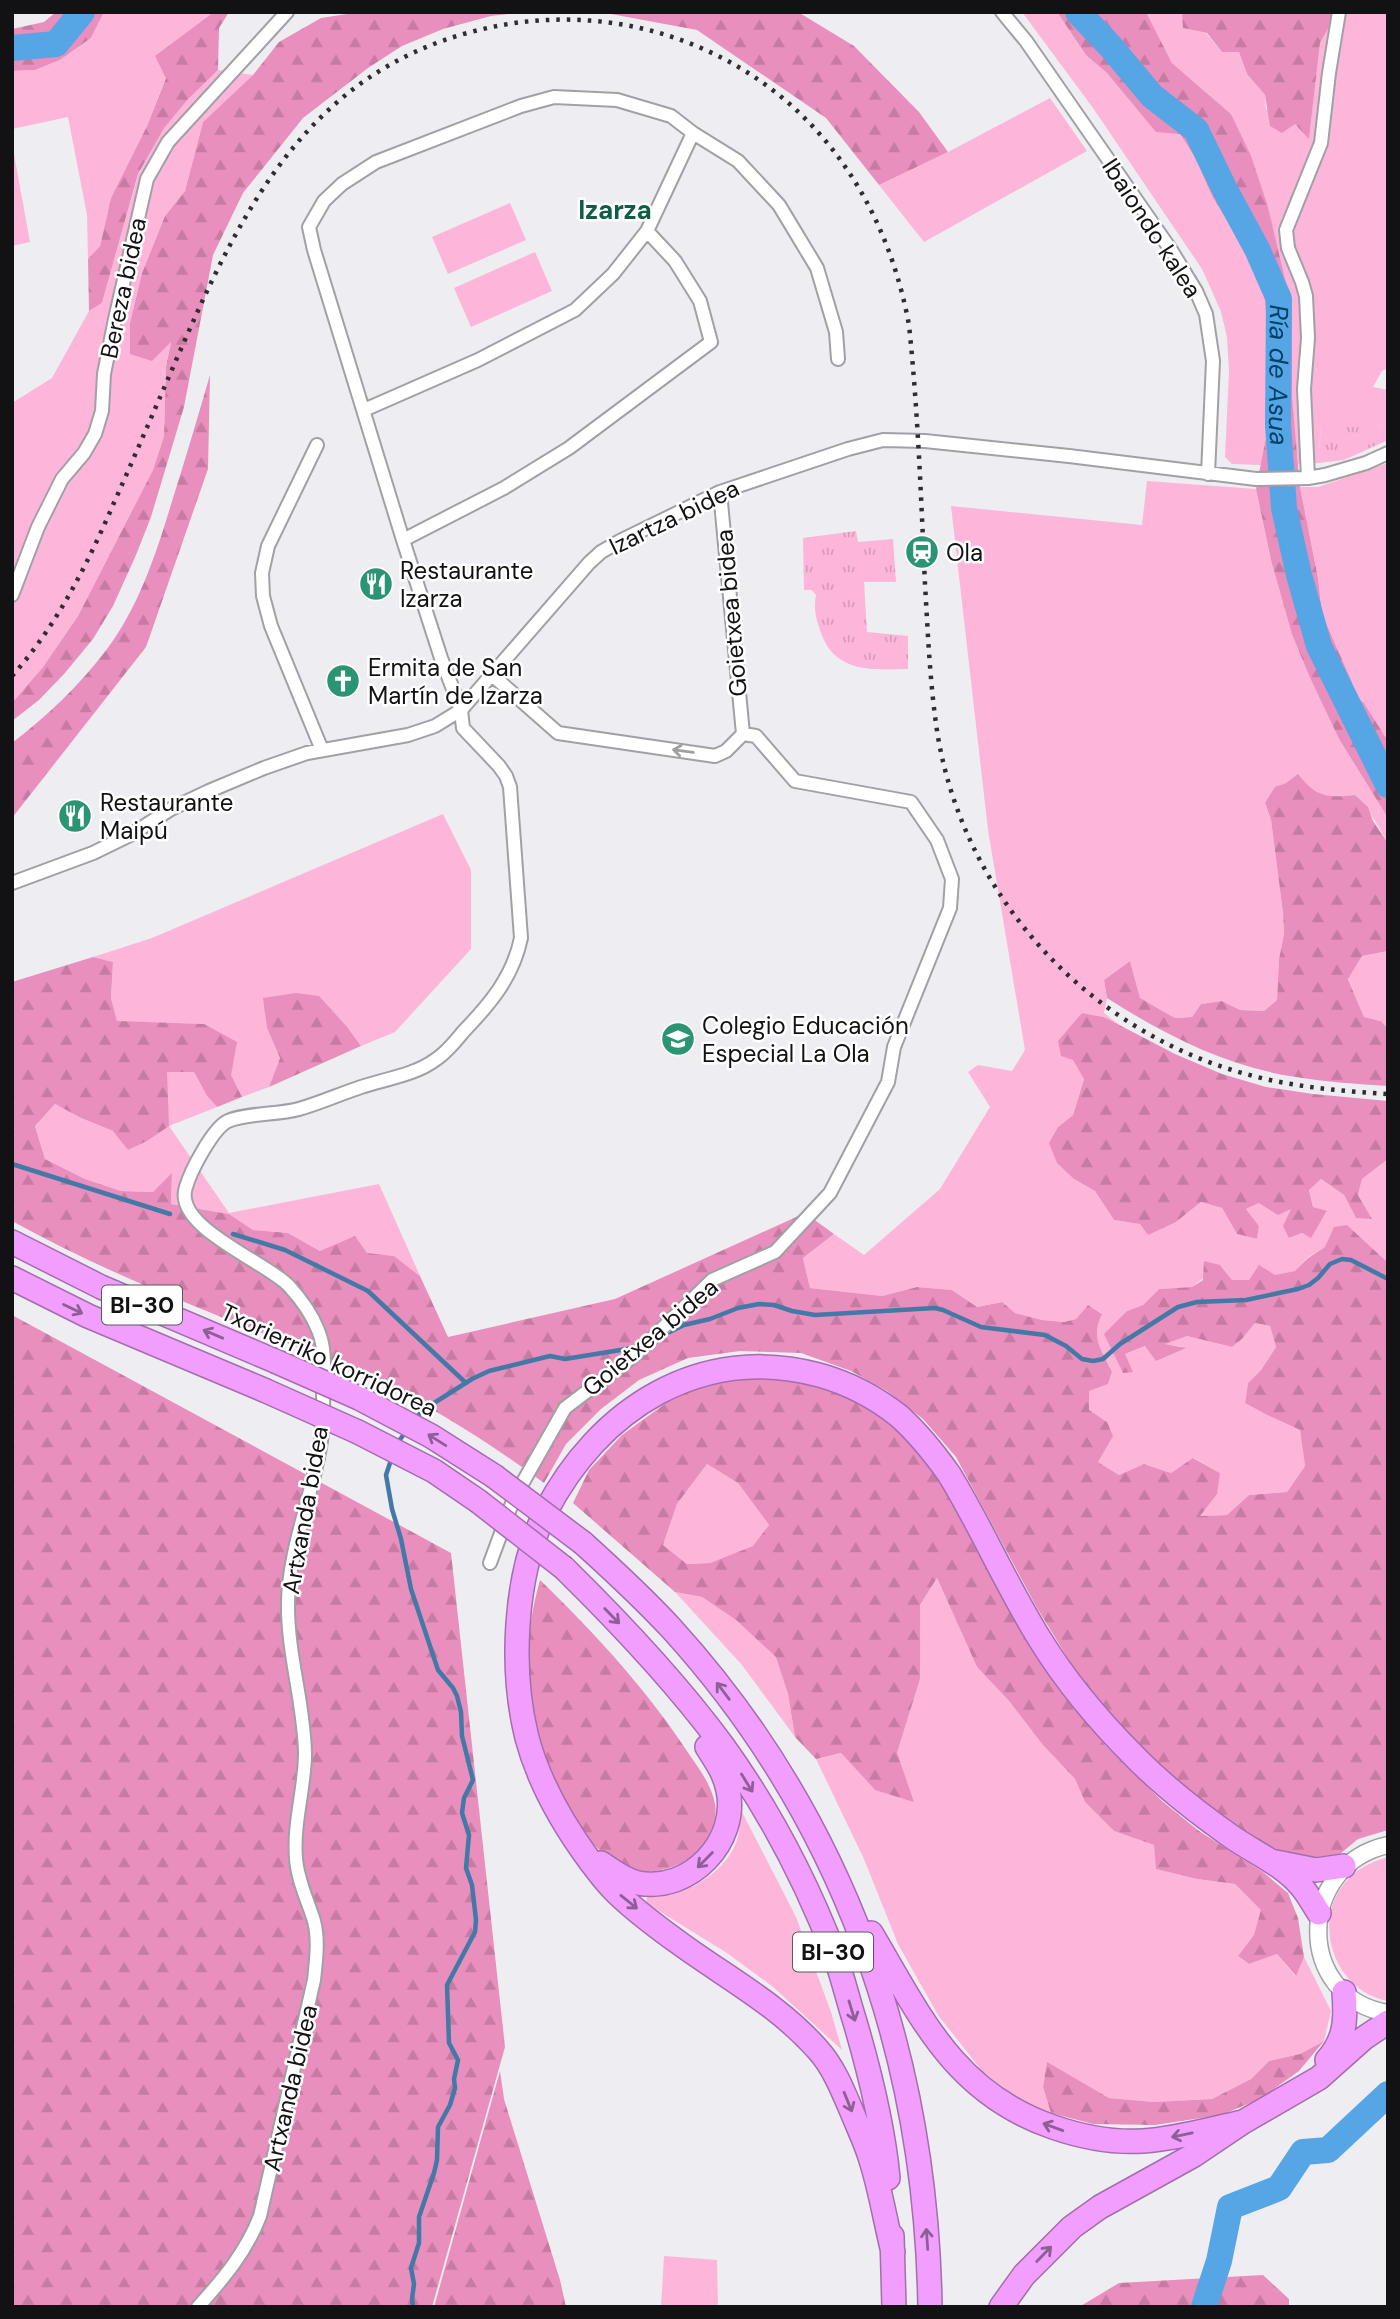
<svg xmlns="http://www.w3.org/2000/svg" width="1400" height="2319" font-family="'DM Sans',sans-serif">
	<style>
		.green { fill: #fdb5d9 }
		.forest { fill: url(#forest-firs); fill-rule: evenodd }
		.park { fill: url(#park-tufts) }
		.lines { fill: none; stroke-linecap: round; stroke-linejoin: round }
		.stream { stroke: #4279a6; stroke-width: 4.5 }
		.river { stroke: #56a6e5; stroke-width: 26 }
		.minor-casing { stroke: #a1a0a5; stroke-width: 16 }
		.tertiary-casing { stroke: #a1a0a5; stroke-width: 19 }
		.motorway-casing { stroke: #a46dac; stroke-width: 26 }
		.minor { stroke: #fff; stroke-width: 12 }
		.tertiary { stroke: #fff; stroke-width: 16 }
		.motorway { stroke: #f29efe; stroke-width: 23 }
		.rail { stroke: #2e2d30; stroke-width: 4.5; stroke-dasharray: 3.5 7; stroke-linecap: butt }
		.motorway-bridge-casing { stroke: #a46dac; stroke-width: 26; stroke-linecap: butt }
		.motorway-bridge { stroke: #f29efe; stroke-width: 23 }
		.oneway { stroke: #a0a0a1 }
		.oneway2 { stroke: #8d5f94 }
		.labels { text-anchor: middle; dominant-baseline: central; stroke-width: 5; stroke-linejoin: round; paint-order: stroke }
		.shield { fill: #fff; stroke: #59585a; stroke-width: 2 }
		.shield-label { font-size: 23px; font-weight: bold; fill: #121113 }
		.street-label { font-size: 24px; fill: #121113; stroke: #fff }
		.poi-label { font-size: 24px; fill: #121113; stroke: #fff; text-anchor: start }
		.neighbourhood-label { font-size: 26px; font-weight: bold; fill: #115c45; stroke: #fff }
		.water-label { font-size: 26px; font-style: italic; fill: #00416a; stroke: #fff }
	</style>
	<defs>
		<pattern id="forest-firs" width="22" height="20" patternUnits="userSpaceOnUse" patternTransform="scale(1.75)"><rect width="22" height="20" fill="#e98fbd"/><path d="M5 1l3.5 6h-7zM16 11l3.5 6h-7z" fill="#c77aa2"/></pattern>
		<pattern id="park-tufts" width="24" height="20" patternUnits="userSpaceOnUse" patternTransform="scale(1.75)"><rect width="24" height="20" fill="#fdb5d9"/><path d="M3 7l-1-3M5 7V3M7 7l1-3M15 17l-1-3M17 17v-4M19 17l1-3" fill="none" stroke="#d89bb9"/></pattern>
	</defs>
	<rect width="100%" height="100%" fill="#eeedf2"/>
	<path class="green" d="M104,12H214L166,77L147,126L111,198L100,246L88,259L87,215L68,117L12,129V71L35,70L60,60L91,38Z
		M1022,12H1057L1086,55L1107,73L1131,100L1180,134L1196,159L1212,196L1241,243L1264,291L1267,327V381L1266,437L1261,465L1232,464L1225,457L1229,371L1227,337L1221,312L1212,291L1202,269L1093,108Z
		M1146,12H1182L1184,28L1206,33L1222,52H1239L1247,74L1265,95L1266,109L1295,124L1309,138L1320,43L1336,15L1335,12H1388V368L1382,371L1373,387L1388,390V423L1378,427H1321L1318,463L1298,464L1277,251L1268,207L1231,114L1172,63Z
		M218,70L253,75L203,122L185,191L165,216L142,273L130,323L171,341L166,367L164,436L153,470L78,616L43,667L12,703V403L52,378L89,311L102,303L138,175L163,128L187,99Z
		M1050,98L1087,151L924,242L879,185L948,152Z
		M12,143L30,242L12,246Z
		M510,203L526,240L448,274L432,237Z
		M535,252L552,291L471,327L454,288Z
		M1388,463V741L1364,703L1353,695L1352,682L1322,614L1318,578L1300,487H1318Z
		M1147,481L1256,489L1271,560L1311,680L1339,739L1388,818V843C1378,826 1369,808 1355,795C1344,796 1331,799 1321,795C1292,784 1284,771 1265,804L1271,820L1283,913L1284,934L1279,959L1277,1000L1264,1011L1240,1010L1222,1001L1201,1004L1192,1017L1175,1018L1140,998L1130,961L1104,980L1107,998L1104,1013L1127,1031L1104,1017L1082,1013C1066,1034 1071,1057 1084,1078L1073,1115L1058,1127L1074,1179L1095,1191L1114,1220L1141,1224L1176,1222L1201,1202L1222,1208L1237,1234L1257,1239L1259,1226L1246,1209L1259,1203L1292,1208L1289,1238L1302,1233L1311,1237L1327,1212L1313,1207L1309,1189L1321,1179L1344,1195L1356,1218H1371L1358,1195L1362,1179L1388,1159V1263L1325,1247L1308,1257L1296,1271L1249,1281L1232,1280L1220,1265L1192,1287L1159,1289L1143,1305L1127,1311L1118,1321L1125,1354L1146,1346L1184,1347L1163,1344L1187,1336L1232,1347L1242,1339L1255,1323L1270,1326L1276,1347L1261,1370L1248,1383L1245,1403L1265,1414L1300,1430L1305,1466L1287,1492L1249,1495L1227,1515L1199,1516L1220,1473L1194,1458L1171,1473L1144,1464L1119,1475L1098,1462L1107,1422L1089,1411L1088,1390L1108,1384L1112,1372C1101,1348 1091,1339 1101,1313L1088,1305L1076,1319L1064,1322L1042,1320L1015,1313L1001,1302L977,1307L952,1290L917,1287L882,1296L810,1288L803,1258L834,1234L864,1255L940,1189L990,1107L968,1072L978,1065L1012,1071L1025,1050L988,830L951,506L1142,525Z
		M443,814L471,870V949L395,1032L361,1046L348,1028H267L280,1058L269,1087L242,1097L204,1024L117,1022L111,998L113,962L93,957L152,938Z
		M1388,951V1029L1381,1021L1364,1017L1348,978L1362,956Z
		M166,1072H194L207,1096L217,1107L169,1126L229,1213L379,1184L420,1276L394,1256L320,1251L288,1233L253,1230L229,1214L171,1204L172,1174L153,1192L121,1191L85,1179L45,1159L35,1126L55,1104L81,1118L113,1131Z
		M707,1464L738,1483L769,1525L754,1546L710,1563L687,1564L663,1545L677,1504Z
		M937,1578L977,1667L1009,1701L1042,1744L1075,1779L1085,1802L1114,1831L1154,1845L1157,1869L1197,1879L1235,1884L1262,1910L1254,1936L1238,1956L1249,1964L1277,1954L1295,1976L1304,1957L1331,2011L1324,2041L1300,2054L1269,2061L1251,2079L1212,2099L1154,2102L1109,2098L1047,2063L1043,2087L1051,2113L1017,2098L982,2071L938,2015L898,1944L864,1859L816,1759L841,1753L875,1790L897,1753L920,1679V1605Z
		M675,1592L702,1597L736,1620L777,1657L788,1694L795,1737L742,1665Z
		M741,1810L796,1917L831,2012L842,2050L772,1986L727,1953L646,1903L647,1897C656,1896 666,1897 674,1894C699,1887 727,1867 736,1843C740,1833 740,1821 741,1810Z
		M1388,1857V2001C1330,1991 1308,1911 1354,1874C1364,1865 1375,1861 1388,1857Z
		M664,2256L717,2260L718,2305L739,2307H661Z"/>
	<path class="forest" d="M56,12H104L91,38L60,60L35,70L12,71V29L44,22Z
		M214,12H229L219,28L218,70L188,99L164,128L138,174L102,303L89,311L88,259L100,246L111,198L147,126L166,78L155,56Z
		M360,12H526L491,16L443,29L402,46L368,68L303,118L243,193L213,255L184,407L151,517L136,555L113,606L93,639L64,674L39,700L12,721V703L43,667L78,616L153,470L164,436L166,367L171,342L152,361L130,354V323L142,273L165,216L185,191L203,122L253,75L279,42L321,18Z
		M600,12H798L854,46L919,112L948,152L879,185L826,118L697,30Z
		M1057,12H1146L1172,63L1231,114L1251,156L1268,207L1292,309V397L1300,487L1318,578L1322,614L1352,682L1354,695L1364,703L1388,741V818L1339,739L1311,680L1292,634L1271,560L1256,489L1266,437L1267,327L1264,291L1241,243L1212,196L1196,159L1180,134L1156,132L1107,73L1086,55Z
		M1182,12H1335L1336,15L1320,43L1309,139L1295,124L1282,133L1270,126L1265,95L1247,74L1239,52H1222L1207,33L1183,28Z
		M210,375L208,469L146,647L12,818V743C47,716 80,685 107,649C140,605 157,551 173,498C186,457 198,416 210,375Z
		M1298,774C1316,797 1326,798 1355,795L1368,807L1373,821L1388,843V951L1362,956L1348,979L1364,1017L1381,1021L1388,1029V1086C1357,1084 1326,1082 1296,1077C1227,1067 1165,1035 1107,998L1104,980L1130,961L1140,998L1175,1018L1192,1017L1201,1004L1222,1001L1240,1010L1264,1011L1277,1000L1279,959L1284,934L1283,913L1271,820L1265,803L1275,787L1286,783Z
		M93,957L113,962L111,998L117,1021L204,1024L237,1042L231,1075L242,1097L217,1107L207,1096L194,1072H167L169,1126L147,1141L128,1150L113,1131L81,1118L55,1104L35,1126L45,1159L85,1179L121,1191L153,1192L172,1173L171,1204L229,1214L253,1230L288,1233L320,1251L355,1236L367,1253L394,1256L420,1276L448,1337L615,1299L805,1213L834,1234L803,1258L810,1288L882,1296L917,1287L952,1290L977,1307L1002,1302L1015,1313L1042,1320L1064,1322L1076,1319L1088,1305L1102,1314C1090,1337 1102,1350 1112,1372L1108,1384L1089,1391V1410L1107,1422L1113,1436L1098,1462L1119,1475L1144,1464L1171,1473L1193,1458L1220,1473L1217,1494L1200,1516L1227,1515L1249,1495L1287,1492L1305,1466L1300,1430L1265,1414L1245,1403L1248,1383L1261,1370L1276,1347L1270,1326L1255,1323L1242,1339L1232,1347L1187,1336L1165,1344L1186,1348L1156,1361L1145,1346L1125,1354L1133,1372L1123,1373L1104,1334L1127,1311L1143,1305L1159,1289L1192,1287L1203,1280L1204,1261L1220,1265L1232,1280H1249L1259,1265L1275,1275L1295,1271L1308,1258L1325,1247L1334,1227L1347,1225L1388,1263V1830L1358,1839L1340,1854L1322,1859L1295,1860L1251,1836L1189,1791L1119,1726L1075,1670L1037,1608L956,1457L923,1419L887,1391L851,1371L801,1353L740,1351L688,1358L639,1380L601,1409L566,1444L544,1483C490,1443 433,1407 372,1378C336,1360 296,1347 259,1332C175,1299 91,1265 12,1221V982Z
		M296,993L319,996L348,1028L361,1046L269,1087L280,1058L267,1028L263,998Z
		M1082,1013L1104,1017L1175,1054L1222,1074L1266,1087L1313,1094L1388,1101V1159L1362,1179L1358,1195L1372,1219L1356,1218L1344,1195L1321,1179L1309,1190L1313,1207L1327,1211L1311,1238L1302,1233L1289,1238L1283,1226L1291,1209L1278,1215L1259,1203L1246,1209L1259,1226L1257,1239L1237,1234L1222,1208L1201,1202L1176,1222L1148,1235L1140,1224L1114,1220L1095,1191L1074,1179L1057,1163L1049,1143L1058,1127L1073,1115L1084,1079L1073,1060L1061,1056L1058,1041Z
		M12,1315L451,1553L505,2047L432,2307H12Z
		M746,1378L785,1379L816,1384L852,1396L883,1418L933,1464L1066,1696L1106,1746L1162,1801L1199,1831L1263,1872L1288,1893L1298,1918L1304,1957L1296,1976L1277,1954L1249,1964L1238,1956L1254,1935L1261,1910L1235,1884L1197,1879L1156,1869L1154,1845L1114,1831L1085,1802L1075,1779L1042,1744L1009,1701L977,1667L937,1578L920,1605V1679L897,1753L914,1802L875,1790L841,1753L816,1759L795,1737L788,1694L776,1657L736,1620L702,1597L675,1592L573,1503L589,1470L622,1435L666,1403L707,1383ZM707,1464L738,1483L769,1525L753,1546L710,1563L687,1564L663,1545L677,1504Z
		M540,1580C595,1633 649,1692 691,1757C701,1771 712,1787 715,1804C718,1819 710,1836 700,1848C689,1862 672,1869 654,1871C584,1878 540,1761 531,1706C525,1662 528,1622 540,1580Z
		M1324,2041L1299,2071L1260,2099L1221,2115L1155,2125L1093,2124L1051,2113L1043,2087L1047,2062L1109,2098L1154,2102L1212,2099L1251,2079L1269,2061L1300,2054Z
		M500,2071L504,2099L560,2280L566,2307H434Z
		M1263,2275L1289,2299V2307H1079L1119,2283Z"/>
	<path class="park" d="M1388,423V440L1344,460L1318,463L1321,427H1378Z
		M856,531L858,542L893,539L896,582H864L867,632L908,636V669C869,670 832,673 819,627C815,615 814,608 816,595L812,590H804L803,538Z"/>
	<g class="lines">
		<path class="stream" d="M12,1164L170,1214
			M233,1234L285,1250L368,1291L466,1383
			M659,1337L684,1325L710,1319L738,1308L759,1304L774,1305L792,1311L815,1315L935,1308L943,1310L981,1327L1045,1335L1066,1346L1082,1359L1093,1361L1103,1359L1120,1344L1178,1307L1197,1302L1246,1300L1298,1289L1309,1285L1318,1278L1330,1264L1342,1259L1351,1260L1388,1279
			M414,1420L423,1410L472,1379L489,1371L550,1356L565,1359L639,1347
			M396,1445L407,1430
			M392,1457L386,1475L392,1509L401,1539L411,1589L438,1670L453,1688L457,1696L461,1712L462,1736L473,1780L464,1798L462,1813L469,1835L466,1868L472,1885L476,1920L475,1932L447,1985L449,2043L458,2060L454,2079L455,2088L450,2105L438,2127L437,2160L434,2173L419,2217V2243L411,2268L414,2284L412,2299L413,2307"/>
		<g class="river">
			<path id="s1" d="M1078,12L1111,47L1152,96L1196,130L1225,190L1257,249L1279,299L1278,425L1284,508L1299,575L1319,646L1388,785"/>
			<path d="M12,48L56,44L82,12"/>
			<path d="M1204,2307L1219,2261L1230,2207L1279,2188L1303,2152L1328,2150L1388,2094"/>
		</g>
		<g class="minor-casing">
			<path id="minor" d="M1002,12L1026,41L1171,250L1196,291L1206,314L1213,361L1208,474
				M364,410L478,360L575,310L613,274L647,231L693,133
				M317,445L268,546L262,573L263,596L271,626L322,750
				M1308,478L1304,389L1308,338L1306,296L1302,282L1288,248L1286,230L1321,143L1329,73L1339,12
				M403,540L504,488L569,448L711,342L700,301L675,261L647,231
				M12,595L38,527L62,479L84,453L95,434L102,411L104,374L115,319L147,179L168,142L287,12
				M492,675L558,733L715,756L726,751L743,734L720,492
				M12,883L93,853L132,834L171,809L209,791L264,768L307,753L408,735L435,726L461,710L589,563L601,552L620,541L720,492L848,449L883,440L925,441L1069,456L1256,479L1308,478L1325,475L1366,463L1388,453
				M490,1563L514,1498L565,1408L635,1355L712,1280L775,1252L830,1193L888,1082L894,1047L950,908L952,879L937,840L911,802L795,781L756,736L743,734
				M198,2307C224,2278 246,2252 260,2216L314,1980C316,1960 319,1940 314,1921C308,1901 297,1879 296,1858C293,1823 305,1788 305,1753C304,1702 287,1653 288,1602C289,1547 313,1495 321,1441C324,1424 323,1405 323,1388C324,1368 326,1349 318,1330C312,1315 300,1298 289,1286C267,1262 172,1227 186,1187C191,1170 213,1128 228,1121C246,1113 277,1115 299,1109C320,1103 340,1094 361,1087C385,1079 415,1075 435,1060C446,1053 455,1042 463,1032C490,1004 513,977 521,938L510,787L506,776L499,766L463,728L461,710L441,658L403,540L314,250L309,227L324,201L342,184L376,162L521,106L554,97L617,100L671,116L693,133L738,161L779,205L817,268L836,332L838,359"/>
		</g>
		<g class="tertiary-casing">
			<path id="tertiary" d="M1388,1845C1296,1865 1294,1998 1388,2013"/>
		</g>
		<g class="motorway-casing">
			<path id="motorway" d="M12,1242L101,1287L275,1361
				M12,1278L88,1316L264,1390
				M359,1398L431,1436L494,1476
				M358,1432L434,1471L478,1501
				M583,1543C614,1571 643,1598 671,1628C843,1817 926,2053 930,2307
				M564,1568C620,1623 676,1682 723,1746C769,1810 807,1883 835,1956C843,1978 848,2000 855,2022C870,2073 883,2125 888,2178
				M1276,1862L1316,1870L1344,1866
				M601,1863C613,1871 624,1880 638,1883C690,1893 739,1841 728,1790C725,1774 716,1761 707,1747
				M871,1933C921,2017 954,2093 1053,2127C1082,2137 1112,2143 1143,2141C1176,2139 1210,2129 1243,2122
				M1327,2060C1346,2039 1346,2018 1344,1992
				M892,2236L894,2307
				M893,2252C885,2220 880,2187 870,2157C865,2141 858,2127 852,2112C843,2091 834,2068 819,2051C780,2006 729,1979 682,1945C661,1930 629,1906 612,1888C604,1880 597,1870 590,1861C562,1823 539,1783 527,1738C510,1670 514,1576 545,1513C598,1409 701,1343 819,1375C848,1383 875,1397 899,1416C918,1433 934,1453 949,1474C982,1528 1007,1587 1041,1641C1067,1683 1099,1721 1134,1756C1164,1787 1198,1813 1232,1837C1255,1853 1282,1864 1301,1886C1308,1894 1313,1904 1319,1913
				M1001,2307L1024,2275L1072,2227L1100,2207L1194,2155L1243,2122L1319,2078L1364,2038L1388,2022"/>
		</g>
		<use href="#minor" class="minor"/>
		<use href="#tertiary" class="tertiary"/>
		<use href="#motorway" class="motorway"/>
		<path class="rail" d="M12,676C56,627 87,565 113,505C137,451 160,397 184,342C245,203 312,74 471,32C545,12 623,16 694,45C814,94 886,200 909,325C918,411 921,498 925,584C928,635 930,687 938,737C966,899 1088,1031 1246,1074C1292,1087 1341,1091 1388,1094"/>
		<g class="motorway-bridge-casing">
			<path id="motorway-bridge" d="M275,1361L359,1398
				M264,1390L358,1432
				M494,1476L583,1543
				M478,1501L564,1568"/>
		</g>
		<use href="#motorway-bridge" class="motorway-bridge"/>
	</g>
	<defs><path id="oneway-shaft" d="M-6 0H5M1.5-3L5.5 0L1.5 3" fill="none" stroke-width="1.6" stroke-linecap="round" stroke-linejoin="round" transform="scale(1.75)"/></defs>
	<use class="oneway" href="#oneway-shaft" transform="translate(683 751) rotate(-172)"/>
	<g class="oneway2">
		<use href="#oneway-shaft" transform="translate(73 1309) rotate(26)"/>
		<use href="#oneway-shaft" transform="translate(213 1334) rotate(-157)"/>
		<use href="#oneway-shaft" transform="translate(437 1440) rotate(-148)"/>
		<use href="#oneway-shaft" transform="translate(612 1616) rotate(46)"/>
		<use href="#oneway-shaft" transform="translate(723 1691) rotate(-127)"/>
		<use href="#oneway-shaft" transform="translate(747 1783) rotate(58)"/>
		<use href="#oneway-shaft" transform="translate(705 1860) rotate(135)"/>
		<use href="#oneway-shaft" transform="translate(629 1902) rotate(39)"/>
		<use href="#oneway-shaft" transform="translate(852 2011) rotate(73)"/>
		<use href="#oneway-shaft" transform="translate(848 2102) rotate(68)"/>
		<use href="#oneway-shaft" transform="translate(1053 2127) rotate(-160)"/>
		<use href="#oneway-shaft" transform="translate(1182 2135) rotate(168)"/>
		<use href="#oneway-shaft" transform="translate(927 2239) rotate(-94)"/>
		<use href="#oneway-shaft" transform="translate(1044 2254) rotate(-46)"/>
	</g>
	<defs>
		<g id="station-disc" transform="scale(1.75)"><circle r="9.5" fill="#2b9473" stroke="#fff"/><path d="M-3-6H3Q5-6 5-4V2Q5 4 3 4L4.5 6H3L1.5 4h-3L-3 6H-4.5L-3 4Q-5 4-5 2V-4Q-5-6-3-6ZM-3.5-4v3h7v-3ZM-3.5 1v1.5H-2V1ZM2 1v1.5H3.5V1Z" fill="#fff"/></g>
		<g id="restaurant-disc" transform="scale(1.75)"><circle r="9.5" fill="#2b9473" stroke="#fff"/><path d="M-5-6h1v4h1v-4h1v4h1v-4h1v5L-1.5 .5V6h-2V.5L-5-1ZM5-6V6H3V1.5H1.5Q1.5-4 5-6Z" fill="#fff"/></g>
		<g id="church-disc" transform="scale(1.75)"><circle r="9.5" fill="#2b9473" stroke="#fff"/><path d="M-1.2-6h2.4v3.5h3.3v2.4h-3.3V6h-2.4V-.1h-3.3v-2.4h3.3Z" fill="#fff"/></g>
		<g id="school-disc" transform="scale(1.75)"><circle r="9.5" fill="#2b9473" stroke="#fff"/><path d="M0-5L7-2L0 1L-7-2ZM-4 1L0 2.5L4 1V4Q0 6-4 4Z" fill="#fff"/></g>
	</defs>
	<g fill-rule="evenodd">
		<use href="#station-disc" x="922" y="552"/>
		<use href="#restaurant-disc" x="376" y="584"/>
		<use href="#church-disc" x="343" y="681"/>
		<use href="#restaurant-disc" x="75" y="816"/>
		<use href="#school-disc" x="678" y="1039"/>
	</g>
	<g class="labels">
		<g class="shield">
			<rect x="102" y="1285.5" width="80" height="39" rx="5"/>
			<rect x="793" y="1932.5" width="80" height="39" rx="5"/>
		</g>
		<g class="shield-label">
			<text x="142" y="1305">BI-30</text>
			<text x="833" y="1952">BI-30</text>
		</g>
		<g class="street-label">
			<text transform="translate(1152 228) rotate(57)">Ibaiondo kalea</text>
			<text transform="translate(123 288) rotate(-78)">Bereza bidea</text>
			<text transform="translate(674 517) rotate(-26)">Izartza bidea</text>
			<text transform="translate(731 613) rotate(-95)">Goietxea bidea</text>
			<text transform="translate(650 1337) rotate(-40)">Goietxea bidea</text>
			<text transform="translate(329 1360) rotate(25)">Txorierriko korridorea</text>
			<text transform="translate(305 1510) rotate(-80)">Artxanda bidea</text>
			<text transform="translate(290 2088) rotate(-77)">Artxanda bidea</text>
		</g>
		<g class="poi-label">
			<text x="946" y="552">Ola</text>
			<text x="400" y="570">Restaurante<tspan x="400" dy="28">Izarza</tspan></text>
			<text x="368" y="667">Ermita de San<tspan x="368" dy="28">Martín de Izarza</tspan></text>
			<text x="100" y="802">Restaurante<tspan x="100" dy="28">Maipú</tspan></text>
			<text x="702" y="1025">Colegio Educación<tspan x="702" dy="28">Especial La Ola</tspan></text>
		</g>
		<g class="neighbourhood-label">
			<text x="615" y="210">Izarza</text>
		</g>
		<g class="water-label">
			<text stroke="none"><textPath href="#s1" startOffset="432">Ría de Asua</textPath></text>
		</g>
	</g>
	<rect width="1400" height="2319" fill="none" stroke="#121113" stroke-width="28"/>
</svg>
